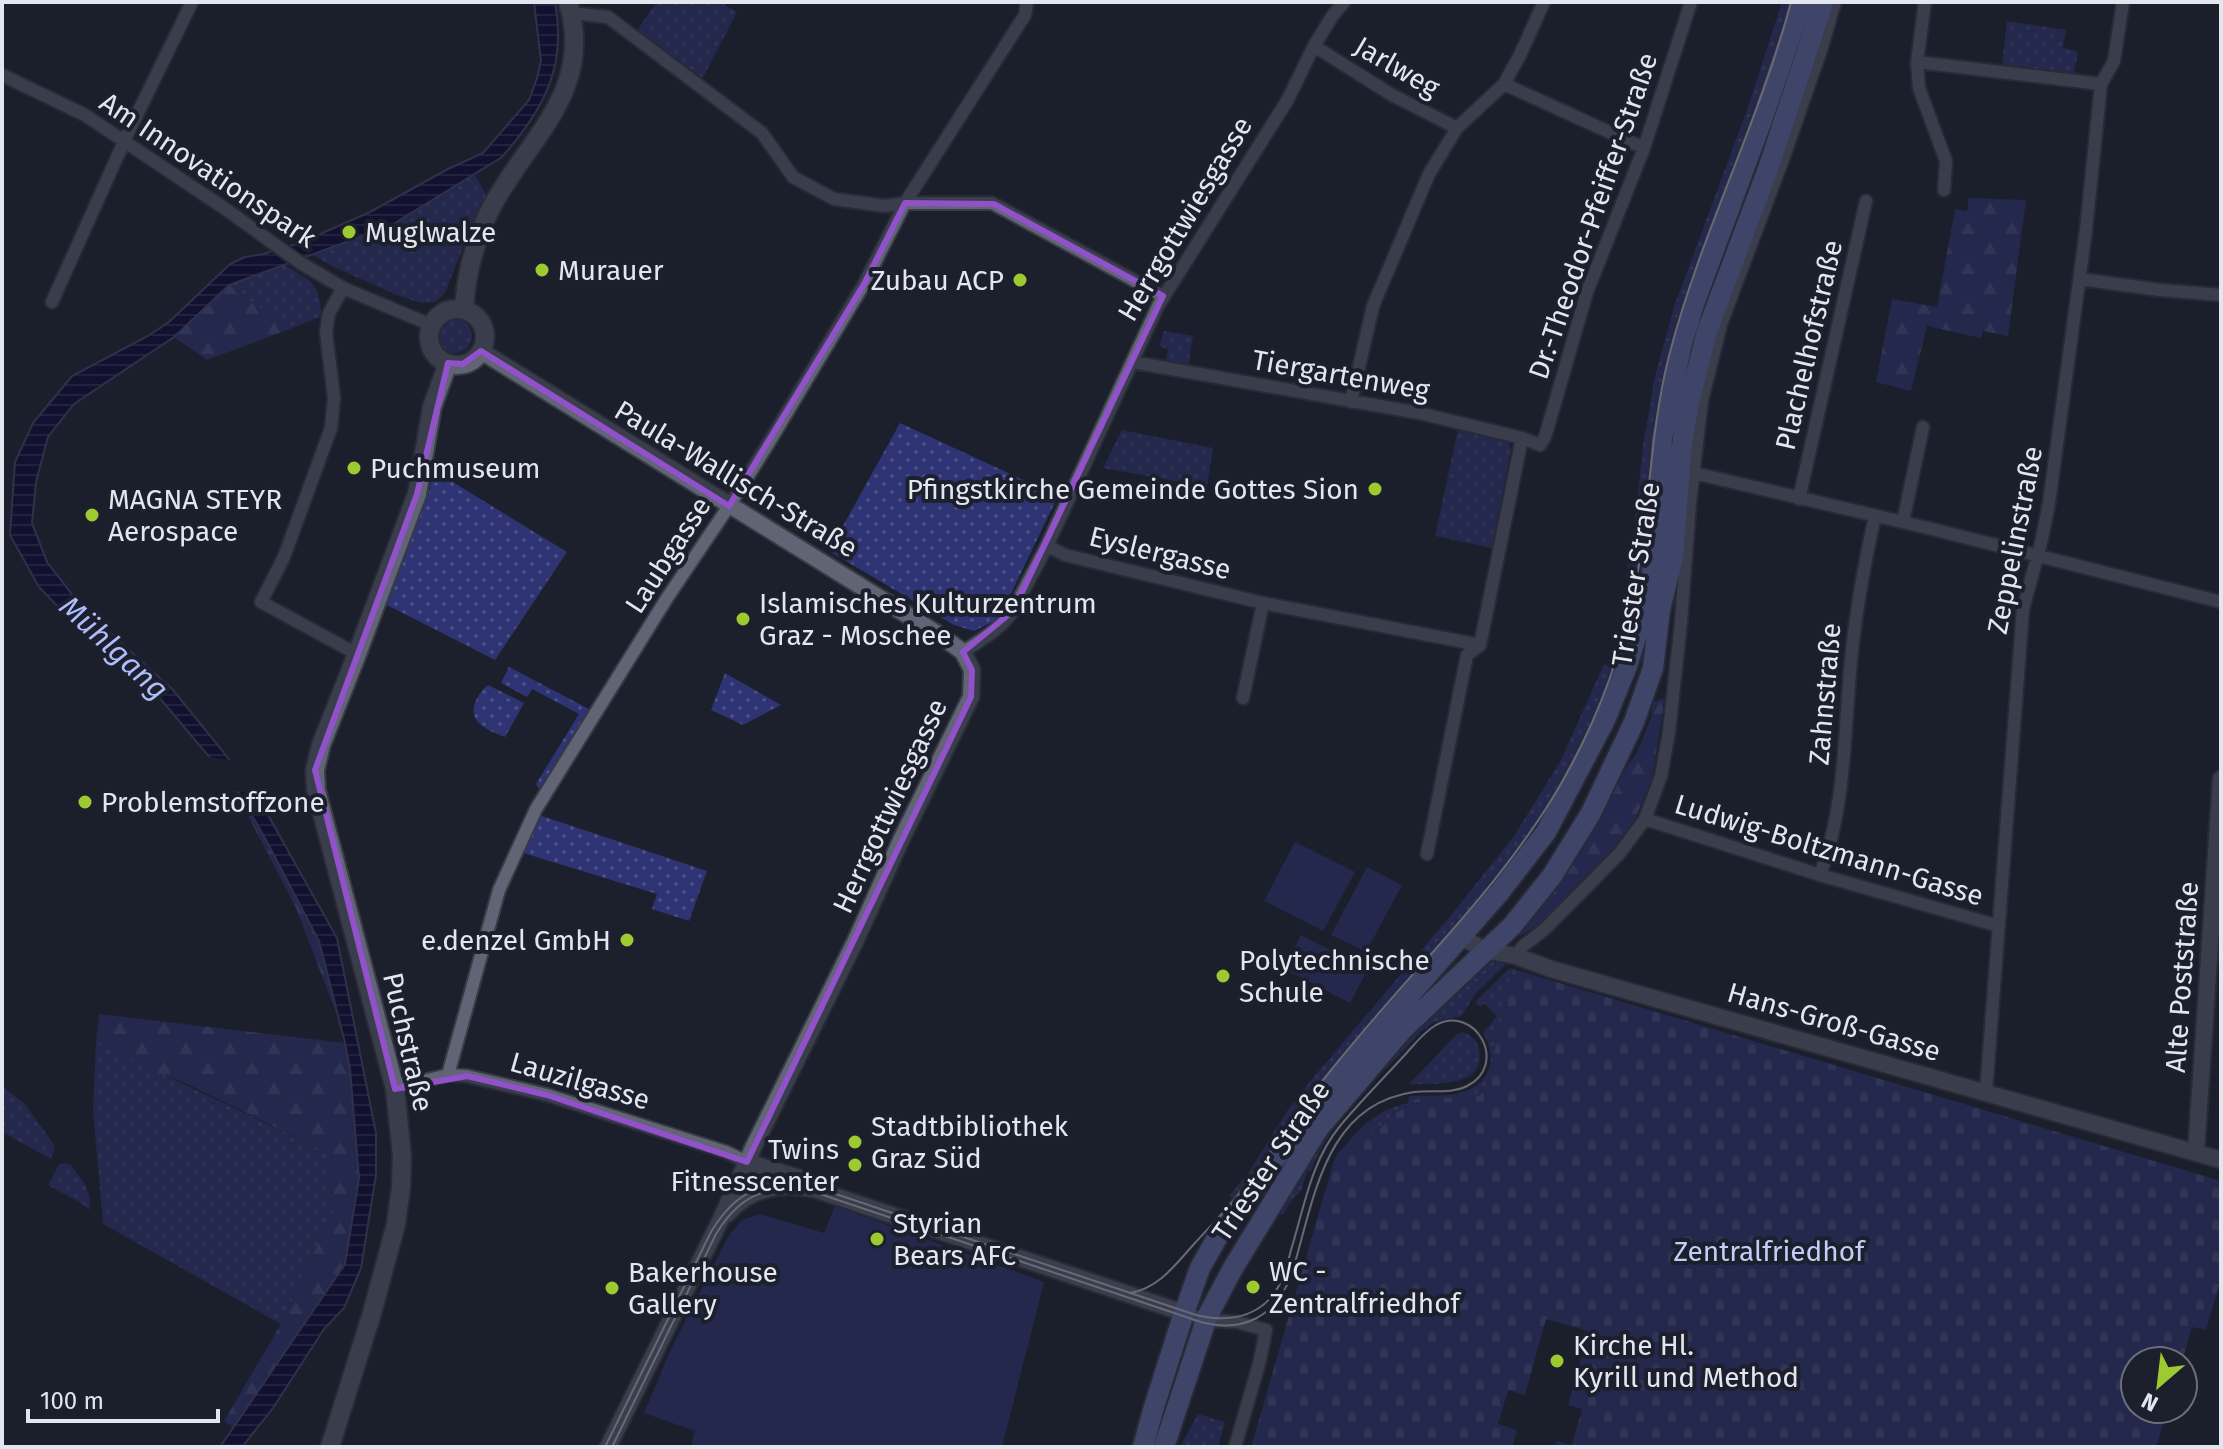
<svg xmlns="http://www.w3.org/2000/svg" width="2223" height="1449" font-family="'Fira Sans',sans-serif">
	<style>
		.green { fill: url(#green-dots) }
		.forest { fill: url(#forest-firs) }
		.cemetery { fill: url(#cemetery-stones) }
		.pitch { fill: #2e3473 }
		.water { fill: url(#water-rules); stroke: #4a466e; stroke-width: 2 }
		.pier { fill: #1c1f2c }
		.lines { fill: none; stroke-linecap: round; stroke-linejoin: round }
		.pedestrian-tunnel { stroke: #3a3d49; stroke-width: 10; stroke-dasharray: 10 5; stroke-linecap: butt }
		.minor-casing { stroke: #383a44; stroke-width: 16 }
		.tertiary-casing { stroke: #383a44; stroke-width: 20 }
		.secondary-casing { stroke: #383a44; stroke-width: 22 }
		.primary-casing { stroke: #383a44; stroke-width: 24 }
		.minor { stroke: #606474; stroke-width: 12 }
		.tertiary { stroke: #606474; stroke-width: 16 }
		.secondary { stroke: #606474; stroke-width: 18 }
		.primary { stroke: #6a73b1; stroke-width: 20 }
		.tram { stroke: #c3c5cf; stroke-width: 2 }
		.marked { fill: none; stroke: #9051c9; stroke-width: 6; stroke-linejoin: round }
		.poi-dot { fill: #9dca30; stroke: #1c1f2c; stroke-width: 3 }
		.labels { text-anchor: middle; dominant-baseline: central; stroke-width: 8; stroke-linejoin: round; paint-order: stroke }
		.street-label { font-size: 28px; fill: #e4e6ef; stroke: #1c1f2c }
		.poi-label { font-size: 28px; fill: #e4e6ef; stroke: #1c1f2c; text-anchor: start }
		.park-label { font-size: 28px; fill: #c3cdf7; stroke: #1c1f2c }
		.water-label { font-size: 30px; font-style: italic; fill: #afbcfc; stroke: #1c1f2c }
	</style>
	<defs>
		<pattern id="green-dots" width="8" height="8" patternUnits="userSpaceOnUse" patternTransform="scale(2)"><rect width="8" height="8" fill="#2e3473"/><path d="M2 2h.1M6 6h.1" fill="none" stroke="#4c5187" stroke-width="1.8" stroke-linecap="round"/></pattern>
		<pattern id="forest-firs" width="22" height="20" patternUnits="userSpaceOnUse" patternTransform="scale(2)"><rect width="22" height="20" fill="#2e3473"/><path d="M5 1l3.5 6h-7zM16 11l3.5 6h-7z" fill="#4c5187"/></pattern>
		<pattern id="cemetery-stones" width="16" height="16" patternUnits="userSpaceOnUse" patternTransform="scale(2)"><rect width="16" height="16" fill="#2e3473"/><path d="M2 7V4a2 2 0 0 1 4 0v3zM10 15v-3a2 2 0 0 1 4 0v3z" fill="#4c5187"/></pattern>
		<pattern id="water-rules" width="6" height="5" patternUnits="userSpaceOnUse" patternTransform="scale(2)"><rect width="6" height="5" fill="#080237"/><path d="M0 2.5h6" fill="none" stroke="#2c2754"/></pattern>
	</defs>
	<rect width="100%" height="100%" fill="#1c1f2c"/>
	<path class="green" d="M657,2H720L737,12L703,78L636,32Z
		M1782,2H1795L1656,455L1641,580L1626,577L1635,520L1643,446L1655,376L1674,307L1747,110Z
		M2007,21L2066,30L2063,48L2078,51L2074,74L2002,66Z
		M475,175L486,195L470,229L445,293L435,302L421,303L397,295L336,268L313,255L390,226Z
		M285,265C314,284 318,280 322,316L290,329L229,285Z
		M438 336a17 17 0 1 1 34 0a17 17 0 1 1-34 0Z
		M1164,331L1193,336L1188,368L1165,363L1168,349L1159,346Z
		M900,423L1058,496L1005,606L994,621L974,631L954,625L829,551Z
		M1458,429L1505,439L1511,448L1492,548L1435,536Z
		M1122,430L1213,448L1207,487L1103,468Z
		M433,470L567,552L495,660L387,605L429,492Z
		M1604,664L1618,669L1598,722L1531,839L1238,1200L1229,1196L1249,1172L1287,1111L1318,1072L1452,914L1514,836L1561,760Z
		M509,667L589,709L539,789L536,784L579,714L532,689L527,697L501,683Z
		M725,673L781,705L743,725L711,710Z
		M488,685L524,703L505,737C497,734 487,730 481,725C466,713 477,694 488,685Z
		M539,815L707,871L689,921L652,909L657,894L520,852Z
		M1492,961L1507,963L1475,994L1462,1016L1434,1022L1422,1031C1385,1071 1329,1120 1311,1171H1307L1301,1191L1291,1201L1283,1215L1278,1213L1268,1232L1264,1231L1333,1123L1377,1064L1484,964Z
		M1510,968L1513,969L1488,1081L1480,1097L1416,1099L1392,1116L1376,1133L1361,1128C1375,1115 1389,1107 1408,1103L1409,1096C1434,1095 1471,1100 1486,1075C1494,1060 1491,1047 1483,1033L1497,1016L1484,1003L1480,1007L1475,1002Z
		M1463,1032C1471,1035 1477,1040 1479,1050C1486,1089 1433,1083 1409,1084L1457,1034Z
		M96,1042L330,1154L332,1213L281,1324L103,1224L93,1109Z
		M2,1086L24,1103L55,1146L51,1159L2,1132Z
		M64,1163L70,1164C81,1179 93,1190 89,1210L84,1205L48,1185L58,1166Z
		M1198,1414L1225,1422L1218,1447H1180Z"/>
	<path class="forest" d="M1969,198L2026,200L2008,336L1983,331L1981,338L1927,326L1911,391L1876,382L1892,299L1937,307L1955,209L1967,211Z
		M229,285L290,329L207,360L174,337Z
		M1665,698L1652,778L1634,822L1598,869L1553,916L1520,936L1515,932L1637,752L1651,718L1653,702Z
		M235,791L238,792L266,840L319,941L340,1023L296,908Z
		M99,1014L345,1043L350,1069L359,1178L345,1264L234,1428L224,1421L281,1324L332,1213L330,1154L181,1081L155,1072L96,1042Z"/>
	<path class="cemetery" d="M1513,969L2221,1181V1279L2206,1330L2192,1327L2182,1361H2135V1409H2168L2156,1447H1556L1557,1441L1572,1445L1582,1409L1568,1405L1588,1331L1546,1319L1525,1395L1508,1390L1498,1424L1517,1430L1512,1447H1251L1333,1164L1337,1154L1361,1128L1376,1133L1392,1116L1416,1099L1480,1096L1488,1080Z"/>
	<path class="pitch" d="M1295,842L1355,872L1323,931L1264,901Z
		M1367,867L1402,885L1366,952L1331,935Z
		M1301,935L1368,969L1350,1003L1284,969Z
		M835,1206L1044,1282L1002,1447H691L695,1431L644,1413L670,1351L729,1235L742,1220L760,1214L824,1233Z"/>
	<path class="water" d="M534,2H555C567,67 544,109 502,157L390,226L229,285L174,337L74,404L48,437L36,482L32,523L47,562L82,607L173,690L221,749L259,799L337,938L376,1133V1175L361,1268L344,1308L324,1329L273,1408L242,1447H220L345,1264L359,1178L350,1069L345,1043L319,941L266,840L238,791L153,690L89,639L39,587L10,535L15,462L33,423L72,376L148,336L169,322L230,264L245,257L263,254L300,243L370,212L448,169L483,153L529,100L537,78L541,61Z"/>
	<path class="pier" d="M203,756L235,761L260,796L232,790Z"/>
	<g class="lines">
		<path class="pedestrian-tunnel" d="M1947,898L1949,890"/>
		<g class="minor-casing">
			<path id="minor" d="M1925,2L1917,62L1919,88L1946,161L1944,190
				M571,13L608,17L762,133L793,177L834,199L885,206L905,203H992L1163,296
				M1314,46L1392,95L1457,128
				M1917,62L2101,84
				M2,75L85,115L227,210L299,262L343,288L431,325
				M1504,84L1644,148
				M2080,279L2160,290L2221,295
				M343,288L329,313L326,332L334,398L331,428L284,557L261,602L357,654
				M52,302L128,133L192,2
				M1132,362L1419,413L1522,438L1540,445L1545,437L1587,292L1644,148L1691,2
				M1351,402L1373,306L1429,174L1457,128L1504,84L1520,55L1544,2
				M1694,473L1928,528L2221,602
				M1799,499L1866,201
				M1903,522L1923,427
				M1047,546L1065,555L1263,603L1480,645
				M963,652C981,640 1001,629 1013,611L1047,546L1158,306L1287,101L1314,46L1333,15L1344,2
				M1243,698L1263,603
				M1645,819L1820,875L1999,926
				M1427,854L1467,655L1480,645L1522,438
				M1820,875C1847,804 1844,725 1852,650C1857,605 1865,561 1875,516
				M1516,956L1523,946L1545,929L1619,854L1645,819L1661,776L1669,732L1681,622L1690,503L1702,400L1721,324L1782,162L1821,50L1835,2
				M448,1075L499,890L536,809L667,598L729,506L768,444L864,284L905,203L1025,15L1027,2
				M395,1089L406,1085L448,1075L467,1076L547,1095L726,1152L747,1162
				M1986,1092L2023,609L2041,543L2049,503L2086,230L2101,84L2114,61L2123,2
				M1184,1313L1206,1320L1237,1322L1266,1330L1259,1364L1235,1447"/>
		</g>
		<g class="tertiary-casing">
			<path id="tertiary" d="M481,351L941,636L963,652L972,670L971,697L902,838L855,942L754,1146L720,1221L608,1447
				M1461,937L1485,950L1516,956L1551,969L2221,1160
				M2196,1152L2221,779
				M747,1162L806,1180
				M727,1214C751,1187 780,1183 814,1189L1184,1313"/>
		</g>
		<g class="secondary-casing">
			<path id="secondary" d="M464,309C466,274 475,240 491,208C528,138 595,91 568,2
				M429 337a28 28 0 1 1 56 0a28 28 0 1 1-56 0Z
				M330,1447L372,1313L396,1224L401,1187L402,1156L395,1089L316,790L315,770L321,745L357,654L417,494L432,407L448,363"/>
		</g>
		<g class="primary-casing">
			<path id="primary" d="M1143,1447L1154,1407L1183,1316L1200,1268L1218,1236L1325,1092L1499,893L1546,832L1605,720L1627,666L1650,594L1656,534L1662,439L1682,343L1694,304L1761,123L1802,2
				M1164,1447L1207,1317L1233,1268L1318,1129L1402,1030L1512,926L1552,876L1591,813L1634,722L1653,668L1660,610L1673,557L1681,452L1688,407L1707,331L1769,166L1823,2"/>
		</g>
		<use href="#minor" class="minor"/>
		<use href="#tertiary" class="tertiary"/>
		<use href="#secondary" class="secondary"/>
		<use href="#primary" class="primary"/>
		<path class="tram" d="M1130,1293C1159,1288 1175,1265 1194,1244C1214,1222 1235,1201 1253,1177C1269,1157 1281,1135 1296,1115C1333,1065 1374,1018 1416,971C1469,912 1522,852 1562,782C1595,724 1620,659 1634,593C1650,515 1649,434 1669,356C1700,235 1759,123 1791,2
			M605,1447L711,1232C736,1190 765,1179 812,1186L1196,1315C1224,1322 1254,1319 1273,1295C1283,1282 1287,1265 1291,1250C1304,1208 1311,1161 1340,1126C1359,1103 1381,1081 1401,1059C1412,1048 1422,1033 1436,1025C1476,1004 1509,1065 1467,1086C1452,1094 1431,1090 1414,1092C1322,1105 1314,1204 1291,1276C1275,1317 1243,1333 1201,1322L814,1192C768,1184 741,1193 716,1234L612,1447"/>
	</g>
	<path d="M0 0H2223V1449H0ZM905,203L994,204L1163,296L1013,611L963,652L972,670L971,697L747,1162L547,1095L467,1076L395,1089L315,770L417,494L448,363L463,364L481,351L729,506L864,284Z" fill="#1c1f2c" fill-opacity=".55" fill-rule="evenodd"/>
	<path class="marked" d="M905,203L994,204L1163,296L1013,611L963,652L972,670L971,697L747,1162L547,1095L467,1076L395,1089L315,770L417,494L448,363L463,364L481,351L729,506L864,284Z"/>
	<g class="poi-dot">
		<circle cx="349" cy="232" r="8"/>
		<circle cx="542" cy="270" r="8"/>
		<circle cx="1020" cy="280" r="8"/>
		<circle cx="354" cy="468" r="8"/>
		<circle cx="1375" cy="489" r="8"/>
		<circle cx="92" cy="515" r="8"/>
		<circle cx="743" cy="619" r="8"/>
		<circle cx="85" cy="802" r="8"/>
		<circle cx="627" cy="940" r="8"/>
		<circle cx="1223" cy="976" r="8"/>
		<circle cx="855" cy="1142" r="8"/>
		<circle cx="855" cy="1165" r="8"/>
		<circle cx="877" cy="1239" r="8"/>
		<circle cx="1253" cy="1287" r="8"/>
		<circle cx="612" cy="1288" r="8"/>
		<circle cx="1557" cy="1361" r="8"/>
	</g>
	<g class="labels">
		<g class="street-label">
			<text transform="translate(1397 67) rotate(30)">Jarlweg</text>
			<text transform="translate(208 170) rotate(34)">Am Innovationspark</text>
			<text transform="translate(1593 216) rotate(-71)">Dr.-Theodor-Pfeiffer-Straße</text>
			<text transform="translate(1185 219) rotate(-59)">Herrgottwiesgasse</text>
			<text transform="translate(1809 345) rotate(-77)">Plachelhofstraße</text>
			<text transform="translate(1341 375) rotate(10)">Tiergartenweg</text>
			<text transform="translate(736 479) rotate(31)">Paula-Wallisch-Straße</text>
			<text transform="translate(2015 540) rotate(-79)">Zeppelinstraße</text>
			<text transform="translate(1160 553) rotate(14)">Eyslergasse</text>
			<text transform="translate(668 555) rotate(-57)">Laubgasse</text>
			<text transform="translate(1636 574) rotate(-81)">Triester Straße</text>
			<text transform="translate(1825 694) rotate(-85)">Zahnstraße</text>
			<text transform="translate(890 806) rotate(-65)">Herrgottwiesgasse</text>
			<text transform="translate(1829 850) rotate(17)">Ludwig-Boltzmann-Gasse</text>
			<text transform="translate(2182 977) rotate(-86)">Alte Poststraße</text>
			<text transform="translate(1834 1022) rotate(16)">Hans-Groß-Gasse</text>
			<text transform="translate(408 1042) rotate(77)">Puchstraße</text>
			<text transform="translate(580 1081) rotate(16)">Lauzilgasse</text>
			<text transform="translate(1271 1161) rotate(-56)">Triester Straße</text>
		</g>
		<g class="poi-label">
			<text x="365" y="232">Muglwalze</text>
			<text x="558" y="270">Murauer</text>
			<text x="1004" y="280" text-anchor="end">Zubau ACP</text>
			<text x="370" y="468">Puchmuseum</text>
			<text x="1359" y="489" text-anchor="end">Pfingstkirche Gemeinde Gottes Sion</text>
			<text x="108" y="499">MAGNA STEYR<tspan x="108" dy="32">Aerospace</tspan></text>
			<text x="759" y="603">Islamisches Kulturzentrum<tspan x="759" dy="32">Graz - Moschee</tspan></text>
			<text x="101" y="802">Problemstoffzone</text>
			<text x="611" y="940" text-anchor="end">e.denzel GmbH</text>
			<text x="1239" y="960">Polytechnische<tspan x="1239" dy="32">Schule</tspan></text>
			<text x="871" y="1126">Stadtbibliothek<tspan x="871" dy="32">Graz Süd</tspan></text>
			<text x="839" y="1149" text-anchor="end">Twins<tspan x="839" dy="32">Fitnesscenter</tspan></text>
			<text x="893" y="1223">Styrian<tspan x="893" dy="32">Bears AFC</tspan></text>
			<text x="1269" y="1271">WC -<tspan x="1269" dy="32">Zentralfriedhof</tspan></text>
			<text x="628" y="1272">Bakerhouse<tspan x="628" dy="32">Gallery</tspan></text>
			<text x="1573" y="1345">Kirche Hl.<tspan x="1573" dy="32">Kyrill und Method</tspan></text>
		</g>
		<g class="park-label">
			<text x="1769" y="1251">Zentralfriedhof</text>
		</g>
		<g class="water-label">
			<text transform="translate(114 648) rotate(43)">Mühlgang</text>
		</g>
	</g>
	<rect width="2223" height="1449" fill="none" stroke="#e4e6ef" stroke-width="8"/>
	<g transform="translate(2159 1385) rotate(208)"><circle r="38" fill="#1c1f2c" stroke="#6c6f7a" stroke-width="2"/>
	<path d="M0-6L14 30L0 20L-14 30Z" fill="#9dca30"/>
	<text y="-12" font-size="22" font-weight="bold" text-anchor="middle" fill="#e4e6ef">N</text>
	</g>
	<path d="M28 1409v12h190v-12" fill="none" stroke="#e4e6ef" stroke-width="4"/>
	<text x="40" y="1409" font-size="24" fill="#e4e6ef" stroke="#1c1f2c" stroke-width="6" paint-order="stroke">100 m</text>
</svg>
